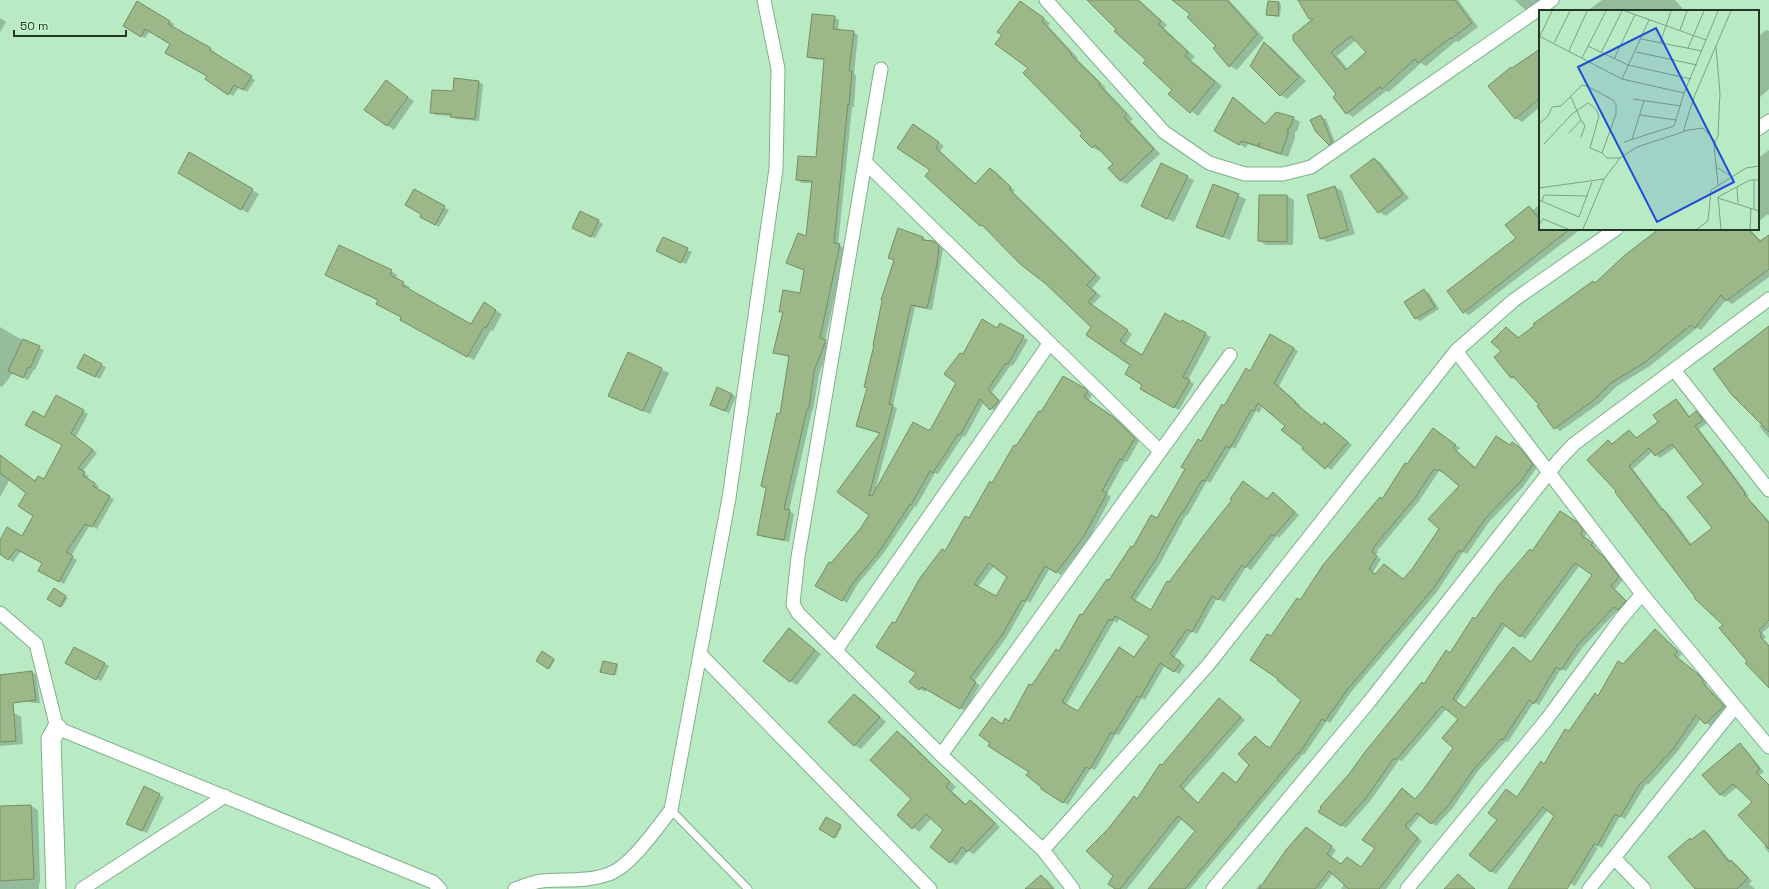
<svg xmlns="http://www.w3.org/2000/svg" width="1769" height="889" font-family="'Space Grotesk',sans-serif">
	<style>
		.shadow { fill: #0003; fill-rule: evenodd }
		.building { fill: #9db888; stroke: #758e61; fill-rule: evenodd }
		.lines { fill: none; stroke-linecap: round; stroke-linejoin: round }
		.lane-casing { stroke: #80af8c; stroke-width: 9 }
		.street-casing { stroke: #80af8c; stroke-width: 15 }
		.secondary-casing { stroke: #80af8c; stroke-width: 21 }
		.lane { stroke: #fff; stroke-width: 7 }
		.street { stroke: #fff; stroke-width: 13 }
		.secondary { stroke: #fff; stroke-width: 19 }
		.inset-road { fill: none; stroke: #7ca286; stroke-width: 1 }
		.view { fill: #1d4ed8; fill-opacity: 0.15; stroke: #1d4ed8; stroke-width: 2 }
		.inset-edge { fill: none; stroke: #233728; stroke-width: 2 }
	</style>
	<rect width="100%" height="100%" fill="#b8eac4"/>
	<path class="shadow" d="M1089,0H1139L1167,25L1164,28L1195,57L1191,60L1222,86L1198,116L1170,94L1173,90L1147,60Z
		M1174,0H1229L1264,38L1237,70L1230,66L1215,48L1217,46L1192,14Z
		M1300,0H1458L1478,27L1458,42L1456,41L1426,66L1421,63L1389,92L1386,91L1353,117L1347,113L1338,94L1313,20L1310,18ZM1356,40L1367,52L1348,69L1337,56Z
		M1515,0H1540L1529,11L1522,7Z
		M1602,0H1675L1683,9L1680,11H1587Z
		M138,2L174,24L172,27L215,52L214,53L255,80L247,92L239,87L233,96L206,79L208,76L172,43L150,31L145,38L124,26Z
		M1020,2L1050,23L1048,26L1078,58L1077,59L1106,88L1105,89L1133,119L1130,121L1160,154L1127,184L1120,181L1114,164L1101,150L1099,151L1092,147L1083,133L1003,35Z
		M1279,3L1281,4L1280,17L1267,15Z
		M834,17L839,20L838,30L853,32L858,35L854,74L856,75L854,107H852L838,245L845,248L825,341L830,344L819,374L813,411H812L789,511L794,514L789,542L763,537L758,534L767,489L762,486L780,415L789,357L774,352L783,313L780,311L800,294L805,271L788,263L806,238L813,183H802L797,180L817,158L825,60L812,59L808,56Z
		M0,18L6,22L0,32Z
		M1766,30L1769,31V89L1758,99V37Z
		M1265,43L1271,47L1306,81L1287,99L1281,95Z
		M1540,50V107L1522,122L1516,118Z
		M479,82L483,84L479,121L456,119L451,116L435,115L431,112L454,92Z
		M392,86L414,101L394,130L366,110Z
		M1234,98L1266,124L1293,118L1300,122L1297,131L1295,132V138L1288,157L1248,144L1246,148L1216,131Z
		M1321,117L1326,119L1336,145L1334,147L1314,128L1311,121Z
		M918,129L944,146L940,151L976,184L991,169L996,172L1015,191L1013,192L1101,278L1092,288L1101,296L1092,305L1132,334L1125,345L1143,356L1182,321L1211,337L1188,380L1194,384L1179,410L1141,388L1143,385L1131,365L1093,327L986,228L981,225L931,170Z
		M1769,150V216L1768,214L1758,222V158Z
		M190,153L259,194L248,213L179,172Z
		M1375,159L1381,163L1409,198L1386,216L1379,212Z
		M1187,177L1194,180L1174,222L1142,206Z
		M1213,185L1246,199L1230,240L1197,226Z
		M1335,187L1342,191L1355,234L1327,242L1321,238Z
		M414,190L449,210L439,227L421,217L423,214Z
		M1260,196H1287L1294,200L1293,245H1266L1259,241Z
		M1540,203V229H1581L1469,315L1464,312L1517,238L1529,207L1534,210Z
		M598,221L603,224L595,238L578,230Z
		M898,229L923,237L927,241L934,242L943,249L932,310L915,307L893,406L897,408L875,491L927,431L931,430L957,383L963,355L998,329L1000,324L1028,340L1013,366L1011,365L992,392L1003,404L996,412L984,402L965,437L963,436L938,474L935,473L916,507L915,506L883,554L857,585L847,603L817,585L832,564L861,530L870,515L838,491L880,434L857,426L868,388L895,261L889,258Z
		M1667,229H1750L1761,241L1769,236V277L1732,304L1726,300L1701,330L1697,328L1650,366L1617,386L1600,403L1560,431L1555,428L1540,405L1518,380L1511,378L1495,357L1503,352L1507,328L1520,338L1596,284Z
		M663,238L692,252L686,264L662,253Z
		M391,271L397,275L396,279L410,287L408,290L472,325L484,304L502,314L493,331L491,330L474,360L401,319H406L379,301L332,278Z
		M1424,291L1429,293L1439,309L1420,321L1415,318Z
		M0,327L15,336L44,350L35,370L34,369L28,380L13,373L2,387L0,386Z
		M1769,327V438L1759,426L1762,424Z
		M1271,336L1298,351L1279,386L1300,405L1299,407L1322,426L1324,423L1329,426L1352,445L1331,470L1303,448L1304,447L1286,426L1263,405L1259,413L1256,411L1235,449L1232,447L1210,483L1207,481L1187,516L1186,515L1161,562L1135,601L1152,611L1170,583L1273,493L1299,515L1279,538L1277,536L1251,570L1246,567L1224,602L1217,598L1197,634L1192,631L1174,658L1185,665L1179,674L1165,665L1145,700L1142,698L1119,735L1116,734L1095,770L1091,768L1068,805L1042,789L1043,787L1031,771L1002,725L1010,722L1032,687L1060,652L1082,616L1157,520L1202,442L1250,372ZM1120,618L1151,635L1135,658L1078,713L1066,705L1114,621L1117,623Z
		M628,353L669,373L650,414L616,399Z
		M85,356L106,367L100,379L78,367Z
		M1064,377L1090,393L1092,395L1088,401L1117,419L1139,441L1127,462L1125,461L1107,494L1111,497L1089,539L1061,575L1050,568L1030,603L1027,601L1006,638L974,682L980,685L965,711L927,689L925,692L920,689L918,673L895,625L969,519ZM994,566L1008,577L996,598L978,587Z
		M732,394L736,397L729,413L711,405Z
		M56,396L88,414L76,437L97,453L82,472L89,476L87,479L99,486L97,490L114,499L97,529L90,525L71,556L77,560L64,584L39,571L43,563L21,551L13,562L0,553V542L22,537L34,515L27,493L10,479L0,497V455L36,482L44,480L64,445L44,418Z
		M1676,400L1680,403L1690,417L1696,412L1701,414L1707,423L1699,429L1724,462L1749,496L1747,497L1769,521V627L1762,633L1766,637L1763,639L1769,645V687L1749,661L1725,625L1696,597L1618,491L1608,441L1613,445L1629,431L1637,438L1659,423ZM1676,447L1705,484L1713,529L1692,545L1668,513L1664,510L1633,469L1653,451L1660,458Z
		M1438,432L1460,448L1457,451L1476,468L1510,446H1516L1524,451L1537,467L1523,487L1489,522L1467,554L1463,552L1437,592L1351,692L1330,723L1327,721L1304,755L1303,754L1190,889H1149L1196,831L1182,819L1127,889H1117L1115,876L1138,800L1162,766L1219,699L1245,720L1184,789L1199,804L1228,776L1236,783L1251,765L1255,737L1271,749L1302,699L1271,638L1382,500L1408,466ZM1439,471L1442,473L1443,471L1460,486L1440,529L1413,570L1404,580L1385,565L1376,575L1373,572L1381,559L1375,555L1378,552L1377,551L1419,501Z
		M1565,514L1581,526L1587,533L1584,537L1596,546L1595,548L1608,560L1623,580L1615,589L1630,604L1623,612L1618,610L1582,648L1566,671L1561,669L1539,705L1534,702L1508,742L1506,741L1478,771L1452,809L1436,826L1421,815L1409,829L1422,841L1386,889H1341L1356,865L1362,868L1377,848L1363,840L1402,790L1416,800L1455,748L1459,718L1447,708L1402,761L1399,760L1371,800L1346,828L1319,812L1450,654L1476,620ZM1580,565L1593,575L1532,662L1517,651L1466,709L1456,702L1506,625L1525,639Z
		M54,590L68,598L62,607L48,599Z
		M789,630L821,654L797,685L790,681Z
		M1655,630L1682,654L1678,658L1703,678L1707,683L1706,685L1728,709L1710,726L1701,719L1678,751L1648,785L1646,784L1625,819L1620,816L1602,848L1590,841L1589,843L1598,848L1575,886L1570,883L1566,889H1509L1556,815L1548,810L1496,874L1491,871L1518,798L1545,765L1595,694L1599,696L1623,665Z
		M74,648L109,666L101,681L67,663Z
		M543,652L555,660L550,669L537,660Z
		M617,664L618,666L616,675L601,672Z
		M32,672L36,674L40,703H33L0,695V674L6,675Z
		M854,695L861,699L886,722L861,749L854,745Z
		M14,713L21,717L23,744L0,746V714Z
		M897,733L904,736L956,787L952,791L967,805L971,801L977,805L1000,827L974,854L968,851L957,865L951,862L945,830L932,818L919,832L898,815L912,799Z
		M1740,745L1744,747L1764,772L1759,775L1769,785V853L1764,847L1766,845L1753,802L1737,787L1725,797L1720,795L1703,775Z
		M159,795L164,797L147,833L132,826Z
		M31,806L38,810L40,883H39V889H0V807Z
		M826,818L842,827L836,838L820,828Z
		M1310,831L1336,850L1331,857L1340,864L1321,889H1256L1260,884L1263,885Z
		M1704,831L1708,833L1731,862L1736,864L1752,881L1749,884L1755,889H1697L1692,841Z
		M1041,876L1048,880L1055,889H1027Z"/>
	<path class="building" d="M1087,0H1138L1161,21L1158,24L1188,52L1185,56L1215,82L1190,113L1168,94L1172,90L1143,63L1146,60L1114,31L1116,29Z
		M1172,0H1227L1257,34L1229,67L1213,48L1216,46L1187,17L1190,14Z
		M1298,0H1455L1472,23L1451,39L1450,38L1418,63L1415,59L1382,89L1380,87L1346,114L1333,97L1336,94L1293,40V35L1313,19H1309ZM1351,36L1366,52L1346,70L1331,52Z
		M137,1L170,21L168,24L211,48L210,50L252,76L243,90L234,85L228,95L205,79L207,76L165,53L170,44L145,29L141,37L123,26Z
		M1020,1L1044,18L1042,21L1072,54L1071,55L1100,83L1099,85L1127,114L1124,117L1154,149L1120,181L1108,168L1113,164L1095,145L1092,148L1080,136L1082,133L1023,73L1028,68L995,44L1002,35L997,32Z
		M1268,1L1279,2L1278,16L1266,15Z
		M812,14L835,16L833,29L854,31L849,71H852L849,105L848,104L834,243L840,244L820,338L826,340L814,371L809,409H807L784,509L790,510L784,540L757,535L766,488L761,486L777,413L780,414L789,356L773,353L783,312H779L783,290L800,293L804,270L786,263L798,233L806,236L812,181L796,180L798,156L816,157L824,59L807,57Z
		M1264,42L1299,77L1280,96L1250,66Z
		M1540,49V98L1515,119L1488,86L1511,67L1512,68Z
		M454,78L479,81L475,119L450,117L451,114L430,113L432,90L453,91Z
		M386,80L408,97L387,126L364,110Z
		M1233,97L1265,124L1276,112L1294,117L1290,128H1288V134L1281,154L1259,147V143L1258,146L1241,141L1239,145L1214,131Z
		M1321,115L1332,142L1329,145L1316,132L1310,120Z
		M913,124L939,142L936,148L975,184L990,168L1011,187L1009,189L1096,275L1087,285L1096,293L1088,302L1128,330L1120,341L1142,355L1165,313L1180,322L1182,320L1206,333L1183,377L1190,380L1174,408L1140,389L1142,385L1125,374L1130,365L1086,335L1091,327L1046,284L1020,264L982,225L980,226L925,176L930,170L897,148Z
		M189,152L253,189L241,210L178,173Z
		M1374,158L1403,194L1378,213L1350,176Z
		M1161,163L1188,176L1167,219L1141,206Z
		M1213,184L1239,194L1223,237L1196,227Z
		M1335,186L1348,230L1320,239L1307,195Z
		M414,189L445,206L435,225L420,217L421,214L405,205Z
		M1259,195H1287V242L1258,241Z
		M1529,206L1540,220V229H1570L1463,313L1447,291L1516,238L1505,225Z
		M580,211L599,220L591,237L572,228Z
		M898,228L923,237L922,240L934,241L939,246L937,265L927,308L911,305L889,404L893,405L869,495L872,496L913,422L928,430H930L956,383L944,374L960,353L963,354L982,319L997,328L1000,323L1024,336L1008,364L1006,363L988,389L999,401L990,410L980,399L960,435L958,434L933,473L930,471L911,505L910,504L879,552L853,583L842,601L815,586L829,562L831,563L860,529L869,515L837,492L880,433L856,426L867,388L864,387L874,345H873L882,301L881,300L894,260L888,258Z
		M1659,229H1748L1760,241L1769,235V269L1726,301L1721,295L1695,328L1691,325L1644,363L1611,383L1594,400L1554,429L1537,406L1539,405L1513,376L1511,378L1494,357L1501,351L1491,342L1506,327L1518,338L1535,325L1533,324L1593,281L1595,283L1625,255Z
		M663,237L688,248L681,263L656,251Z
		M339,245L392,270L390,275L404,282L402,285L471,324L484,302L496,310L486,328L484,327L467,357L400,320L401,317L376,304L378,300L325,275Z
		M1424,289L1435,307L1415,319L1404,302Z
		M1769,326V432L1732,395L1713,369Z
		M1270,334L1294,348L1274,383L1296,402L1295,403L1322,425L1324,422L1348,442L1325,469L1302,449L1303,447L1281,430L1285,426L1258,403L1254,411L1251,410L1230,448L1226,446L1205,481L1202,480L1182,514L1181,513L1156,559L1131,598L1151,610L1167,581L1169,582L1204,535L1232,500L1230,499L1243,481L1267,499L1273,492L1295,512L1274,536L1272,534L1245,568L1242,565L1218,600L1212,596L1192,632L1187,629L1170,654L1181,662L1174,672L1160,663L1140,698L1137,696L1114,734L1111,732L1090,769L1086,767L1063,803L1041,789V787L1026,775L1029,772L988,746L990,743L979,735L992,717L1002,724L1005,718L1009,721L1029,684L1032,685L1056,649L1059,651L1080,614L1082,615L1107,579L1109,580L1131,546L1133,547L1151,515L1157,518L1185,469L1181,467L1198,439L1201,441L1222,404L1224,406L1246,368L1250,371ZM1115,616L1149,636L1134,657L1119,647L1078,711L1062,702L1109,619L1112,621Z
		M23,339L40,346L30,368L28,367L23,378L8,371Z
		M628,352L662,368L643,411L608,396Z
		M84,354L102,364L95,377L77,368Z
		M1063,376L1086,389L1088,391L1084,397L1112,416L1135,438L1122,460L1120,459L1102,491L1107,493L1084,536L1056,573L1045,566L1025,601L1022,600L1002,635L970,678L976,682L960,709L922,687L919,690L909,682L916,673L876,647L892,622L895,623L920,578L942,549L945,551L965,516L969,518L990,481L992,483L1014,445L1016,446L1039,411L1041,412ZM989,563L1007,577L996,596L974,584Z
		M717,387L732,394L725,411L710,405Z
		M56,395L84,410L71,433L93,450L78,468L85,472L83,476L95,483L93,486L110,496L92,527L85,524L66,552L73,556L59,582L38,571L42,563L16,549L8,560L0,554V540L7,527L22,536L33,516L18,506L26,493L0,473V455L35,481L38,476L44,479L62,445L25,425L33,411L44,417Z
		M1676,399L1689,417L1696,411L1703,420L1695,426L1720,459L1745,493L1744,494L1769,523V620L1759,630L1762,634L1760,636L1769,646V688L1745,663L1747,661L1719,628L1723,625L1694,598L1695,597L1615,492L1616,491L1587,460L1608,440L1612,444L1629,430L1636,438L1658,422L1653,415ZM1672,444L1703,484L1687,497L1712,528L1690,545L1663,509L1662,510L1629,466L1649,448L1655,456Z
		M1433,428L1456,445L1453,448L1475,468L1496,436L1510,445L1512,442L1519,447L1533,464L1518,485H1517L1485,519L1462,552L1459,550L1433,589L1347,690L1325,721L1322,719L1299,754L1298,753L1185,889H1148L1195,831L1178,816L1120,889H1115L1108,884L1113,876L1086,851L1108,829L1134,796L1137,799L1160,764L1162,765L1219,698L1241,717L1180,786L1198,803L1223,772L1236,783L1249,765L1238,754L1255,736L1267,747L1268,746L1270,748L1301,700L1277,680L1278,679L1250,660L1267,634L1271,636L1297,598L1300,600L1323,565L1380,497L1382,499L1405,463L1407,464ZM1434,469L1437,471L1439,469L1459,486L1428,519L1439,529L1412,569L1403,579L1384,564L1375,574L1369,569L1377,556L1372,552L1374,549L1373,548L1415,498Z
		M1560,511L1577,522L1583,530L1580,534L1593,543L1591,545L1603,556L1619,577L1611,586L1626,601L1618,610L1614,607L1577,646L1561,670L1556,667L1534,704L1529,700L1503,740L1501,739L1474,769L1448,806L1431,824L1417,813L1405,826L1418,838L1379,889H1349L1329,871L1315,889H1259L1286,850L1306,827L1332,846L1327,854L1341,864L1347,857L1361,867L1375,848L1362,840L1402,788L1415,799L1423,790L1453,748L1442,738L1458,719L1442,706L1396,760L1394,758L1366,798L1341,826L1318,812L1321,808L1320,807L1349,774L1365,752L1422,682L1424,684L1446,650L1450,653L1473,617L1475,619L1499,585L1530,549L1532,551ZM1575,563L1592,575L1531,662L1513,647L1465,708L1453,699L1502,623L1520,637Z
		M54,588L66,596L60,607L47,599Z
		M789,628L815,650L790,682L763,661Z
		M1655,629L1678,651L1674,655L1698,674L1703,680L1702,682L1724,706L1705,724L1696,715L1674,748L1642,783L1641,782L1620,817L1615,814L1597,846L1594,844L1567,889H1508L1554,816L1543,807L1491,872L1469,855L1497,820L1488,813L1506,789L1517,797L1541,761L1544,764L1565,729L1569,731L1595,693L1598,696L1618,661L1623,664Z
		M74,647L105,663L96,680L65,663Z
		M542,651L554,659L548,669L536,661Z
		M603,661L617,664L614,675L600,672Z
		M32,671L36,700L13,703L16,741L0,742V675Z
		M854,694L880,717L854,746L828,722Z
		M897,731L950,782L946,787L965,805L970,800L995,823L967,852L962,847L950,863L930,847L943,830L926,814L912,829L897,815L911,799L870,760Z
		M1740,743L1760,769L1756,772L1769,785V849L1738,815L1752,802L1733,784L1720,795L1702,775Z
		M144,786L160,794L142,831L126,824Z
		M31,805L34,879L0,881V806Z
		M826,817L841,825L834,838L819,829Z
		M1704,830L1729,862L1731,860L1748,878L1737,889H1695L1668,857L1690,838L1691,840Z
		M1458,874L1475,889H1444Z
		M1041,875L1053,889H1025Z"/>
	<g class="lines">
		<g class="lane-casing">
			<path id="lane" d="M671,810L748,889"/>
		</g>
		<g class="street-casing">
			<path id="street" d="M764,0L778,69L776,169L729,498L700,654L930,889
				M1046,0L1164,132L1209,163L1245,174H1283L1311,167L1552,0
				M881,69L798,557L793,604L798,613L941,755L1043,850L1073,889
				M1758,129L1769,121
				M865,162L1160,451
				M1456,351L1642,594L1769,747
				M1674,370L1769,490
				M0,613L36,644L57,728L433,882L440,889
				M836,650L1049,344
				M941,755L1230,355
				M1043,850L1208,665L1456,351L1514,300L1616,229
				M1614,858L1644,889
				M82,889L225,796
				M515,889C523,886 533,882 542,881C564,879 587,882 609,874C631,866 656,829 671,810L700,654
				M1213,889L1369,702L1558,461L1574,444L1769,299
				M1407,889L1547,719L1620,620L1642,594
				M1589,889L1735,707"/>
		</g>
		<g class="secondary-casing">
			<path id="secondary" d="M56,889L51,739L57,728"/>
		</g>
		<use href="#lane" class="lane"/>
		<use href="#street" class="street"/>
		<use href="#secondary" class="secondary"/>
	</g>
	<g transform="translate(1539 10)">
		<rect width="220" height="220" fill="#b8eac4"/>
		<path class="inset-road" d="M86,1L167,30M141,20L148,1M0,26L83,69L145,83M1,26L13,1M102,29L163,41M15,33L31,1M121,33L132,1M49,36L89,55L152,69M177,37L181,83L179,126L175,135L179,175M149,38L165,1M30,41L48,1M97,42L158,55M62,43L83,1M43,48L67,1M75,49L96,5M83,69L110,10M94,89L142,96M101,105L137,110M0,114L9,106L13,97L22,96L43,75L48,76L74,90L77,95V104L63,143L68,148H81M144,121L164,118L177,132M30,123L42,110L32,87M42,127L46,116L42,110M93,129L105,91M85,132L135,116L145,83L179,1M5,134L33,104L49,93L57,99L60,106L51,138L63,143M177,157L194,167M215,170V199M198,177L199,193M0,178L65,169M179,188L220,201M0,190L40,207L53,172M3,191L5,185L49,186M0,215L4,209L29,219M44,219L65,169L81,148L98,137L144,122L155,87L192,1M158,219L169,211L172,180L207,158L220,156M182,219L179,187L211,170H220M211,219L212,198"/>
		<path class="view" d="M117,18L195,172L118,212L39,57Z"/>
		<rect width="220" height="220" class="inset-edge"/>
	</g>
	<path d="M14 30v6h112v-6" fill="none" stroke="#233728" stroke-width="2"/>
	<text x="20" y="30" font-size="12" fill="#233728" stroke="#c5f7d1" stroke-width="3" paint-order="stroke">50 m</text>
</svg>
